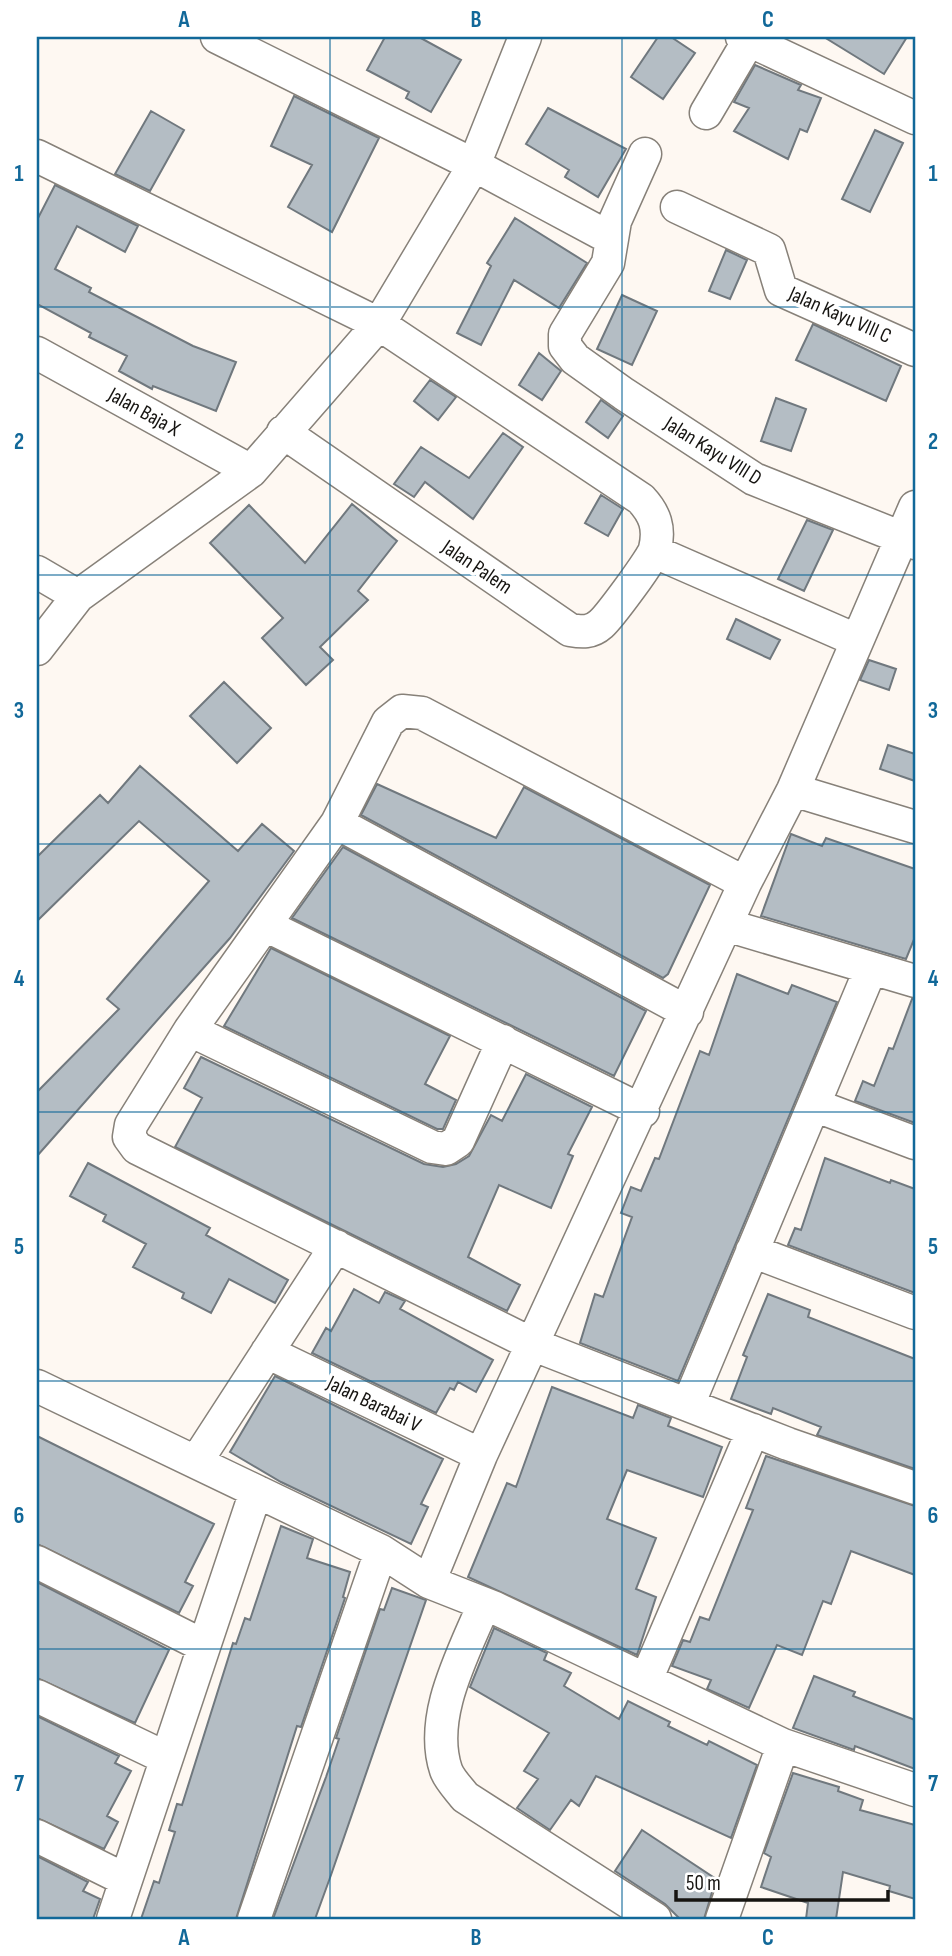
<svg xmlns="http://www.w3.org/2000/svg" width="952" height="1956" font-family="'Sofia Sans Condensed',sans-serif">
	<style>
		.building { fill: #b4bdc4; stroke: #70787e; stroke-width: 2 }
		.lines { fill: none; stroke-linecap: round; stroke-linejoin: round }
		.minor-casing { stroke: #878179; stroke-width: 35 }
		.minor { stroke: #fff; stroke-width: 32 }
		.grid { fill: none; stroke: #116899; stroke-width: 2; stroke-opacity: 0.55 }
		.labels { text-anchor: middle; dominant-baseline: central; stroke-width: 7; stroke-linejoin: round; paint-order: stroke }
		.street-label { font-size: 21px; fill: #161411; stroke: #fff }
		.neatline { fill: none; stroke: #116899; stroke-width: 2.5 }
		.grid-label { font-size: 23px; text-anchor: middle; font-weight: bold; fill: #116899 }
	</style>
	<rect width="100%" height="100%" fill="#fef8f2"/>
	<path class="building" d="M385,37H419L461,60L431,112L406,98L409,92L367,70Z
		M658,37H671L695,53L663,99L631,77Z
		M824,37H907L884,74Z
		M755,65L801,85L798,90L821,98L807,132L800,129L788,159L734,131L749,108L734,102Z
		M294,96L379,138L332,232L288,207L312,165L271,146Z
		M548,108L626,149L598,197L565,177L569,170L526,144Z
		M151,111L184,130L150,191L115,174Z
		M875,130L903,143L870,212L842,199Z
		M55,185L138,226L125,252L77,226L55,269L91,288L89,292L193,346L236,362L216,411L153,386L152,389L119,371L127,356L89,337L91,333L37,304V220Z
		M515,218L587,263L559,308L514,280L481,345L457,333L491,266L487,263Z
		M726,250L747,260L730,299L709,291Z
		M622,295L657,311L632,365L597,349Z
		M813,324L901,366L886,401L796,360Z
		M539,353L561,371L542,400L519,385Z
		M430,380L456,397L438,420L414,401Z
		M776,398L806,409L791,451L761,441Z
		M601,400L623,416L608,438L586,422Z
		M503,433L523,447L473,519L425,482L414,497L394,484L421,447L469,478Z
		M601,495L623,509L608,536L585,523Z
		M352,504L397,541L358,591L368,600L320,647L333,660L306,685L262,638L283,618L210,543L249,505L305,563Z
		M807,520L833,530L804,591L778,579Z
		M736,619L780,640L770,659L727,639Z
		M869,660L896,669L889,690L860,680Z
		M224,682L271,728L237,763L190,716Z
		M888,745L915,754V781L880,769Z
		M140,766L238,851L262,824L294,851L230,938L37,1156V1092L119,1009L107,999L209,881L139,821L37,921V857L100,795L108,803Z
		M377,784L496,838L524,787L710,885L668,974L663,978L361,815Z
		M791,834L822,846L826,838L915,869V937L906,959L761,916Z
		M343,847L646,1011L614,1076L292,918Z
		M271,948L450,1036L425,1084L456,1100L443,1129H437L224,1026Z
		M737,974L788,994L792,985L837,1002L678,1381L580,1343L595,1294L603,1297L632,1217L621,1213L631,1187L641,1191L655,1158L659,1159L700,1051L709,1055Z
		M912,999H915V1123L855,1101L863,1081L874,1086L889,1048L893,1049Z
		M201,1057L424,1164L443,1167L456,1164L469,1156L491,1115L502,1121L526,1074L592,1107L568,1154L573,1156L551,1208L499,1185L468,1257L520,1285L507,1311L175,1147L202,1098L184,1088Z
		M825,1158L890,1183L891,1180L915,1189V1293L788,1245L795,1228L801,1230Z
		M88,1163L210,1228L206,1235L288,1280L275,1303L229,1279L211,1313L182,1298L184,1293L133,1267L146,1244L103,1221L106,1215L70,1196Z
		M354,1289L379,1303L385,1292L405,1301L400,1309L493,1360L476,1392L458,1382L454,1390L450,1388L436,1413L312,1353L326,1328L331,1331Z
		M768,1294L810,1310L808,1317L915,1359V1469L817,1435L821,1427L773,1408L771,1414L731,1399L747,1357L743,1355Z
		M275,1376L443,1459L421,1504L428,1507L411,1544L281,1482L230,1452Z
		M552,1387L633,1418L638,1405L671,1418L668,1426L722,1447L703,1497L627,1470L607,1519L656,1538L636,1589L656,1597L637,1655L468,1577L507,1483L516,1487Z
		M37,1436L214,1524L185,1582L193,1586L179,1613L37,1544Z
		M766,1456L915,1506V1575L851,1551L831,1604L823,1601L802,1655L777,1645L749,1708L707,1689L711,1680L672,1666L683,1640L690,1642L700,1617L709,1620L753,1510L746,1508Z
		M281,1526L313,1539L307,1558L350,1572L343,1597L345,1598L301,1727L297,1726L236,1919H141L154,1881L159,1883L175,1832L169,1830L177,1804L182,1805L233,1643L236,1644L245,1618L250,1620Z
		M37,1582L169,1650L135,1723L37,1678Z
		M392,1588L426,1600L331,1875L315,1919H273L326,1777L339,1739L336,1738L380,1609L384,1610Z
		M494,1628L547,1653L544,1660L571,1673L564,1686L619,1719L628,1701L670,1722L668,1726L707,1745L709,1741L757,1765L731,1838L596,1776L579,1806L571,1800L550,1830L517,1808L538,1779L524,1771L549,1733L470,1687Z
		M814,1676L855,1692L853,1696L915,1720V1769L855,1746L854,1750L793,1728Z
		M37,1716L119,1756L115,1763L131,1771L107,1816L118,1822L104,1849L37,1818Z
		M793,1773L839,1787L838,1791L863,1800L860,1810L915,1825V1899L889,1891L890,1886L843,1872L836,1919H806L808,1903L761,1887L771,1857L764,1853Z
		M642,1830L716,1879L704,1919H680L665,1904L615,1871Z
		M37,1856L88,1882L83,1891L100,1899L93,1919H37Z"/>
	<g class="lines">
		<g class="minor-casing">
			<path id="minor" d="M217,37L474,165L610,238
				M742,37L915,118
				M706,113L749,40
				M645,154L615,221L608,263L565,334V346L575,359L624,394L754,479L915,543
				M37,156L379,324L641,499C655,514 660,528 655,549C654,557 609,617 601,624C591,633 582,632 570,630L283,432
				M677,207L769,250L781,290L915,350
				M37,353L251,471
				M655,552L856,640
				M37,572L78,596
				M37,649L78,596L251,471L379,324L474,165L525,37
				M793,790L915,827
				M337,823L687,1012
				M745,883L422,713L402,711L388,722L337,823L190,1030L131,1125L129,1137L137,1148L534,1345L788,1444L915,1488
				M265,925L643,1111
				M726,925L915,981
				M190,1030L432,1147L446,1149L458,1141L503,1041
				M814,1105L915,1143
				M752,1251L915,1313
				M267,1352L481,1455
				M37,1386L381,1551L429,1582L495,1608L783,1745L915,1790
				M688,1405L871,968
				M196,1462L336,1246
				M37,1562L204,1646
				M429,1582L481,1455L745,883L793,790L915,507
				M484,1604C464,1653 428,1716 446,1770C449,1779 459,1789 465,1797L655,1919
				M646,1680L753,1430
				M37,1696L166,1758
				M37,1836L126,1880
				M113,1919L256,1491
				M254,1919L381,1551
				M722,1919L783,1745"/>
		</g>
		<use href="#minor" class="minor"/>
	</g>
	<path class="grid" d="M330,37V1919M622,37V1919M37,307H915M37,575H915M37,844H915M37,1112H915M37,1381H915M37,1649H915"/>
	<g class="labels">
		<g class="street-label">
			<text transform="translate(840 315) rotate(24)">Jalan Kayu VIII C</text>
			<text transform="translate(144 412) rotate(29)">Jalan Baja X</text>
			<text transform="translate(713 451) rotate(32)">Jalan Kayu VIII D</text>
			<text transform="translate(477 567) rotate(34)">Jalan Palem</text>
			<text transform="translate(374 1404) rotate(26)">Jalan Barabai V</text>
		</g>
	</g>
	<rect width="952" height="1956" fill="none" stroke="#ffffff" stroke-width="77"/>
	<path d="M676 1890v10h212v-10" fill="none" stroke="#161411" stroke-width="3.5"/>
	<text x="686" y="1890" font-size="21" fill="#161411" stroke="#ffffff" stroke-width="5" paint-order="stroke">50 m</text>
	<rect x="38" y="38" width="876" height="1880" class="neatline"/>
	<g class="grid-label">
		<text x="184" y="27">A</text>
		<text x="476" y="27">B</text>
		<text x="768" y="27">C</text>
		<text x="19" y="181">1</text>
		<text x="933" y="181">1</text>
		<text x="19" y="449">2</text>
		<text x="933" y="449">2</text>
		<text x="19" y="718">3</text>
		<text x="933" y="718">3</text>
		<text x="19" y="986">4</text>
		<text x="933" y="986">4</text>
		<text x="19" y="1254">5</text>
		<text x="933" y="1254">5</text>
		<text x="19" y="1523">6</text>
		<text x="933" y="1523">6</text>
		<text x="19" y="1791">7</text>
		<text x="933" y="1791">7</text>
		<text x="184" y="1945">A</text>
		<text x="476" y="1945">B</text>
		<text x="768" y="1945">C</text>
	</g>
</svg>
